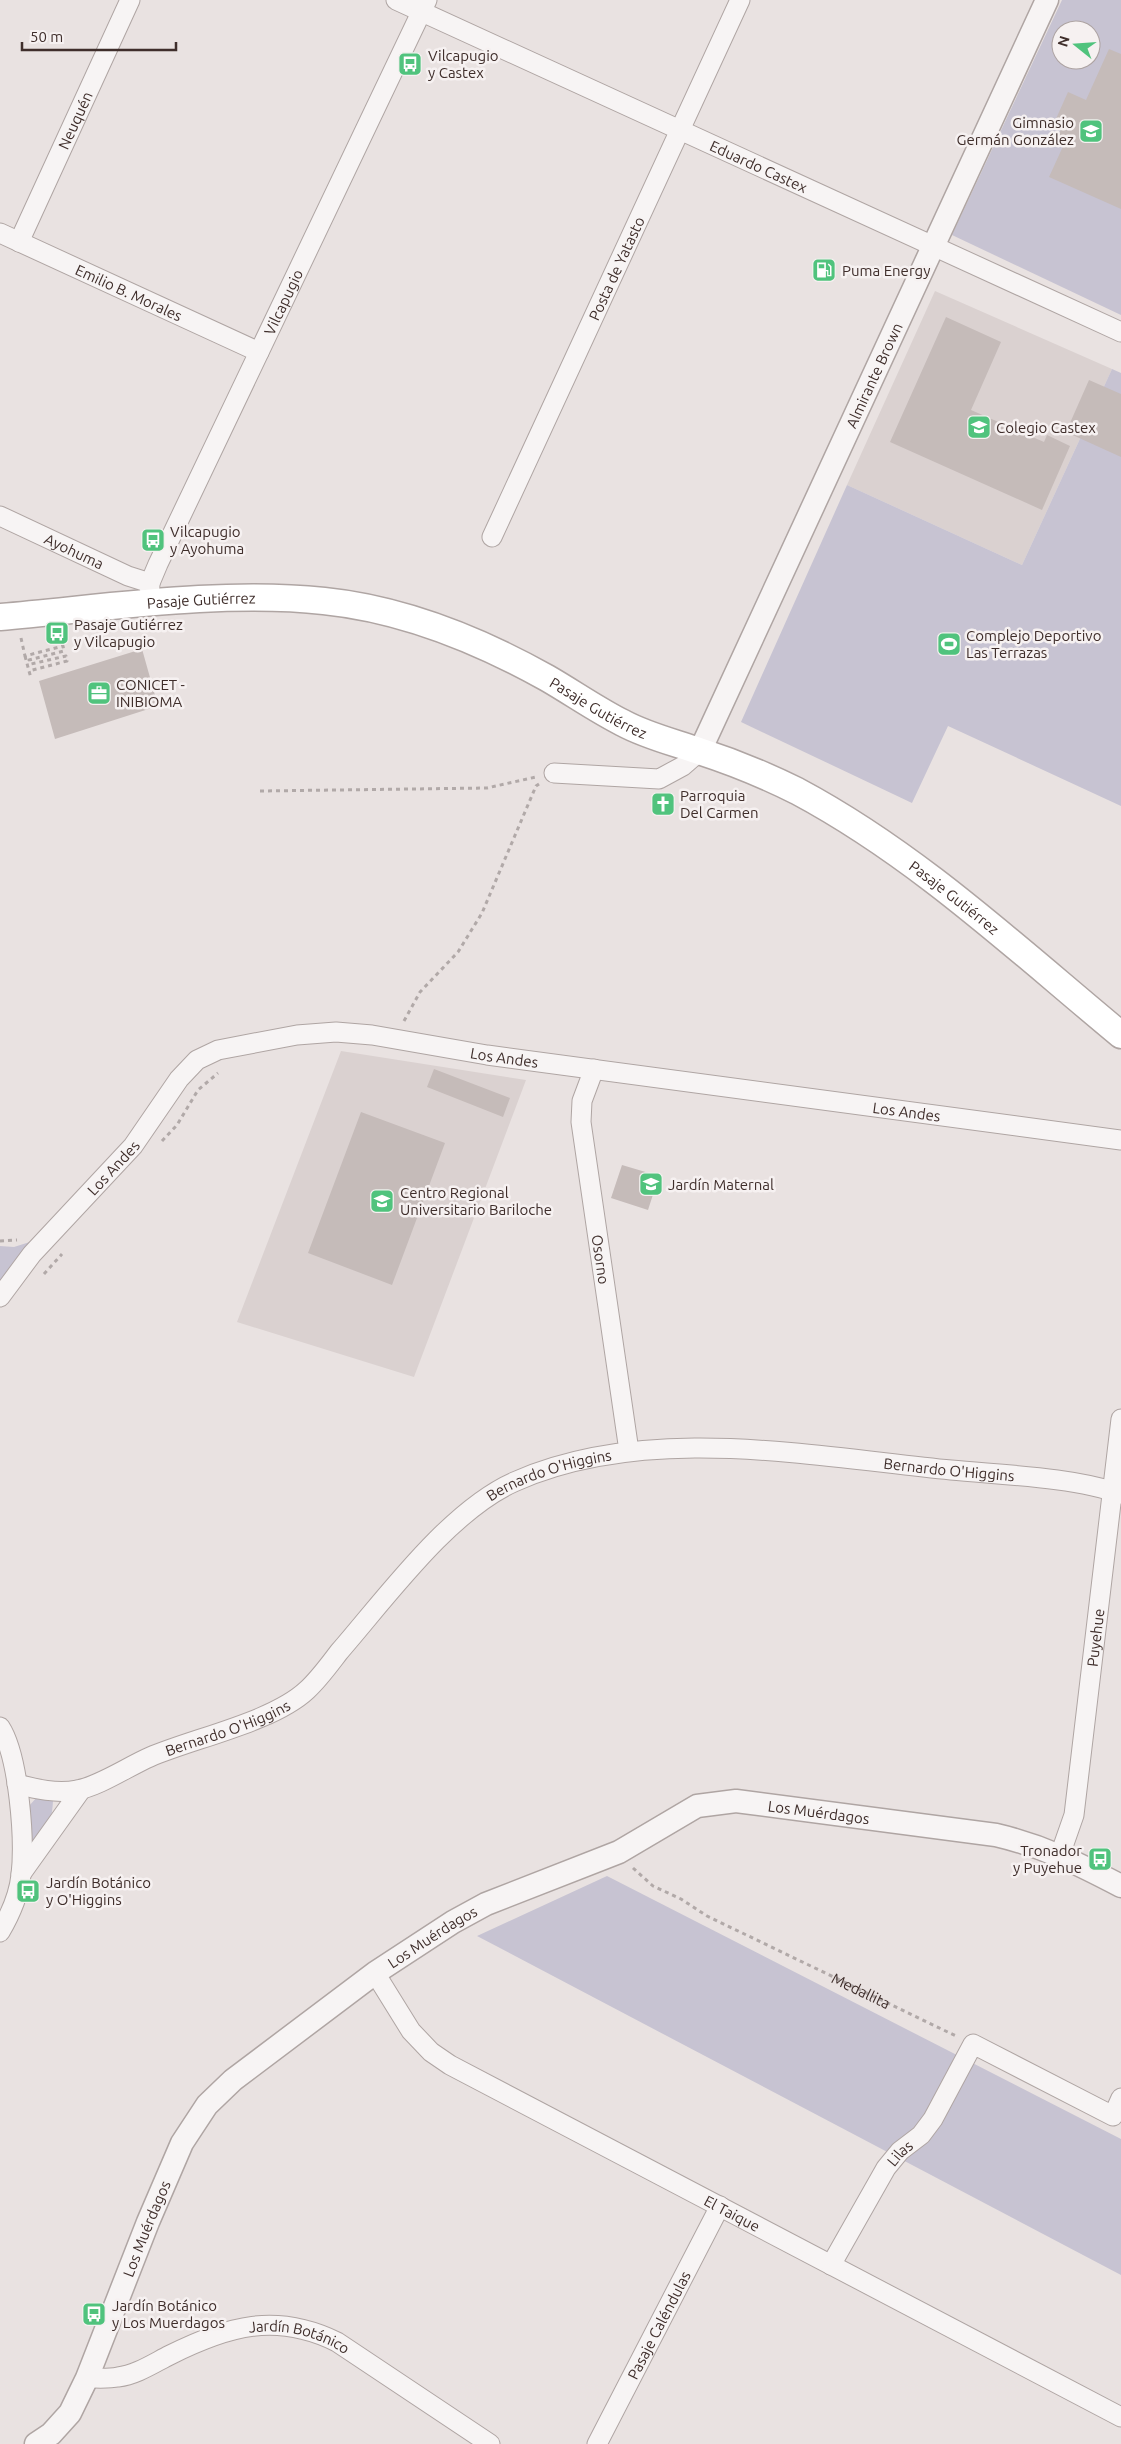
<svg xmlns="http://www.w3.org/2000/svg" width="1121" height="2444" font-family="Ubuntu,sans-serif">
	<style>
		.built { fill: #dad1d0 }
		.green { fill: #c7c3d2; fill-rule: evenodd }
		.building { fill: #c5bbb9 }
		.lines { fill: none; stroke-linecap: round; stroke-linejoin: round }
		.minor-casing { stroke: #afa5a3; stroke-width: 21 }
		.tertiary-casing { stroke: #afa5a3; stroke-width: 25 }
		.secondary-casing { stroke: #afa5a3; stroke-width: 29 }
		.path { stroke: #b1a9a8; stroke-width: 3; stroke-dasharray: 4 4; stroke-linecap: butt }
		.minor { stroke: #f7f4f4; stroke-width: 19 }
		.tertiary { stroke: #f7f4f4; stroke-width: 22 }
		.secondary { stroke: #fff; stroke-width: 26 }
		.labels { text-anchor: middle; dominant-baseline: central; stroke-width: 5; stroke-linejoin: round; paint-order: stroke }
		.poi-label { font-size: 15px; fill: #3f2e2b; stroke: #f6f1f1; text-anchor: start }
		.street-label { font-size: 15px; fill: #3f2e2b; stroke: #f6f1f1 }
	</style>
	<rect width="100%" height="100%" fill="#e9e2e1"/>
	<path class="built" d="M935,291L1112,369L1022,565L847,485Z
		M341,1051L526,1080L414,1377L237,1322Z"/>
	<path class="green" d="M1062,0H1121V315L952,235ZM1061,30H1091V60H1061Z
		M1112,369L1121,373V806L948,726L912,803L741,722L847,485L1022,565Z
		M36,1240L0,1285V1246L14,1247Z
		M38,1796L53,1798C53,1813 49,1835 37,1844L31,1843L28,1807Z
		M607,1876L1121,2139V2275L477,1936Z"/>
	<path class="building" d="M1109,49L1121,54V209L1049,177L1065,142L1057,138L1063,125L1055,121L1068,92L1086,100Z
		M946,317L1001,342L971,410L1044,442L1047,435L1070,446L1042,510L890,442Z
		M1089,380L1121,394V457L1066,432Z
		M142,649L158,706L55,739L39,681Z
		M434,1069L510,1098L503,1117L427,1087Z
		M361,1112L445,1143L392,1285L308,1253Z
		M622,1165L659,1176L648,1210L611,1198Z"/>
	<g class="lines">
		<g class="minor-casing">
			<g id="minor">
				<path id="s2" d="M396,0L1121,332"/>
				<path id="s3" d="M0,233L259,352"/>
				<path id="s4" d="M19,242L130,0"/>
				<path id="s5" d="M0,516L128,576L150,583"/>
				<path id="s6" d="M492,537L740,0"/>
				<path id="s7" d="M149,604L150,583L158,564L427,0"/>
				<path d="M554,773L659,779L683,766L700,751"/>
				<path id="s8" d="M594,1069L582,1101L581,1122L629,1451"/>
				<path id="s9" d="M0,1297L32,1254L133,1146L179,1079L197,1060L218,1050L297,1035L336,1032L372,1035L487,1055L1121,1140"/>
				<path d="M0,1727C19,1756 25,1840 21,1875C19,1894 10,1915 0,1932"/>
				<path id="s10" d="M17,1784C36,1789 57,1794 77,1790C98,1787 129,1766 150,1757C194,1738 273,1722 307,1690C319,1679 329,1665 339,1652C386,1598 449,1511 514,1482C646,1423 811,1456 951,1470C1002,1475 1074,1477 1121,1494"/>
				<path id="s11" d="M1060,1855L1074,1815L1121,1419"/>
				<path d="M21,1874L81,1790"/>
				<path id="s12" d="M375,1973L411,2031L431,2052L450,2065L1121,2417"/>
				<path id="s13" d="M831,2265L886,2168L900,2151L921,2135L933,2119L973,2044L1113,2116L1121,2098"/>
				<path id="s14" d="M87,2378C97,2378 108,2379 118,2377C136,2375 154,2363 170,2355C228,2326 276,2312 337,2342L490,2444"/>
				<path id="s15" d="M597,2444L720,2206"/>
			</g>
		</g>
		<g class="tertiary-casing">
			<g id="tertiary">
				<path id="s16" d="M700,751L1047,0"/>
				<path id="s17" d="M36,2444L51,2434L70,2413L87,2378L148,2222L182,2143L207,2105L233,2080L375,1973L453,1922L486,1904L619,1852L697,1806L736,1801L996,1835C1043,1846 1079,1864 1121,1886"/>
			</g>
		</g>
		<g class="secondary-casing">
			<g id="secondary">
				<path id="s18" d="M0,617C105,608 220,590 324,601C403,609 479,640 547,678C573,693 597,710 623,723C647,736 673,742 699,751C733,762 765,775 797,791C917,855 1017,949 1121,1035"/>
			</g>
		</g>
		<g class="path">
			<path d="M21,638L25,656L63,646L64,651L29,660L31,664L66,656L67,661L29,671L31,678"/>
			<path d="M25,656L29,671"/>
			<path d="M260,791L487,788L536,777"/>
			<path d="M404,1021L420,992L458,952L482,913L536,786L539,784"/>
			<path d="M162,1141L177,1125L198,1090L218,1073"/>
			<path d="M0,1241L17,1240"/>
			<path d="M44,1274L62,1254"/>
			<path id="s1" d="M633,1868L653,1886L681,1899L707,1916L956,2036"/>
		</g>
		<use href="#minor" class="minor"/>
		<use href="#tertiary" class="tertiary"/>
		<use href="#secondary" class="secondary"/>
	</g>
	<defs>
		<g id="bus-square" transform="scale(1.25)"><rect x="-9" y="-9" width="18" height="18" rx="4" fill="#50c37d" stroke="#f6f1f1"/><path d="M-5-6H5V4H4V6H2V4H-2V6H-4V4H-5ZM-3.5-4V0h7V-4ZM-3.5 1.2v1.5H-2V1.2ZM2 1.2v1.5H3.5V1.2Z" fill="#fff"/></g>
		<g id="school-square" transform="scale(1.25)"><rect x="-9" y="-9" width="18" height="18" rx="4" fill="#50c37d" stroke="#f6f1f1"/><path d="M0-5L7-2L0 1L-7-2ZM-4 1L0 2.5L4 1V4Q0 6-4 4Z" fill="#fff"/></g>
		<g id="fuel-square" transform="scale(1.25)"><rect x="-9" y="-9" width="18" height="18" rx="4" fill="#50c37d" stroke="#f6f1f1"/><path d="M-5.5-6h7V0h2V4h1.3V-2.5L3-4.5l.8-.8L6-3V5H2.5V1h-1V6h-7ZM-4.2-4.7v3.2H.2V-4.7Z" fill="#fff"/></g>
		<g id="stadium-square" transform="scale(1.25)"><rect x="-9" y="-9" width="18" height="18" rx="4" fill="#50c37d" stroke="#f6f1f1"/><path d="M0-5a6.5 5 0 1 0 0 10a6.5 5 0 1 0 0-10ZM-3.5-1.8h7v3.6h-7Z" fill="#fff"/></g>
		<g id="office-square" transform="scale(1.25)"><rect x="-9" y="-9" width="18" height="18" rx="4" fill="#50c37d" stroke="#f6f1f1"/><path d="M-6-3h4V-5.5h4V-3h4V5H-6ZM-1-4.5V-3h2v-1.5ZM-6 0V1H6V0Z" fill="#fff"/></g>
		<g id="church-square" transform="scale(1.25)"><rect x="-9" y="-9" width="18" height="18" rx="4" fill="#50c37d" stroke="#f6f1f1"/><path d="M-1.2-6h2.4v3.5h3.3v2.4h-3.3V6h-2.4V-.1h-3.3v-2.4h3.3Z" fill="#fff"/></g>
		<g id="university-square" transform="scale(1.25)"><rect x="-9" y="-9" width="18" height="18" rx="4" fill="#50c37d" stroke="#f6f1f1"/><path d="M0-5L7-2L0 1L-7-2ZM-4 1L0 2.5L4 1V4Q0 6-4 4Z" fill="#fff"/></g>
	</defs>
	<g fill-rule="evenodd">
		<use href="#bus-square" x="410" y="64"/>
		<use href="#school-square" x="1091" y="131"/>
		<use href="#fuel-square" x="824" y="270"/>
		<use href="#school-square" x="979" y="427"/>
		<use href="#bus-square" x="153" y="540"/>
		<use href="#bus-square" x="57" y="633"/>
		<use href="#stadium-square" x="949" y="644"/>
		<use href="#office-square" x="99" y="693"/>
		<use href="#church-square" x="663" y="804"/>
		<use href="#school-square" x="651" y="1184"/>
		<use href="#university-square" x="382" y="1201"/>
		<use href="#bus-square" x="1100" y="1859"/>
		<use href="#bus-square" x="28" y="1891"/>
		<use href="#bus-square" x="94" y="2314"/>
	</g>
	<g class="labels">
		<g class="poi-label">
			<text x="428" y="55">Vilcapugio<tspan x="428" dy="17">y Castex</tspan></text>
			<text x="1074" y="122" text-anchor="end">Gimnasio<tspan x="1074" dy="17">Germán González</tspan></text>
			<text x="842" y="270">Puma Energy</text>
			<text x="996" y="427">Colegio Castex</text>
			<text x="170" y="531">Vilcapugio<tspan x="170" dy="17">y Ayohuma</tspan></text>
			<text x="74" y="624">Pasaje Gutiérrez<tspan x="74" dy="17">y Vilcapugio</tspan></text>
			<text x="966" y="635">Complejo Deportivo<tspan x="966" dy="17">Las Terrazas</tspan></text>
			<text x="116" y="684">CONICET -<tspan x="116" dy="17">INIBIOMA</tspan></text>
			<text x="680" y="795">Parroquia<tspan x="680" dy="17">Del Carmen</tspan></text>
			<text x="668" y="1184">Jardín Maternal</text>
			<text x="400" y="1192">Centro Regional<tspan x="400" dy="17">Universitario Bariloche</tspan></text>
			<text x="1082" y="1850" text-anchor="end">Tronador<tspan x="1082" dy="17">y Puyehue</tspan></text>
			<text x="46" y="1882">Jardín Botánico<tspan x="46" dy="17">y O'Higgins</tspan></text>
			<text x="112" y="2305">Jardín Botánico<tspan x="112" dy="17">y Los Muerdagos</tspan></text>
		</g>
		<g class="street-label">
			<text stroke="none"><textPath href="#s4" startOffset="134">Neuquén</textPath></text>
			<text stroke="none"><textPath href="#s2" startOffset="399">Eduardo Castex</textPath></text>
			<text stroke="none"><textPath href="#s6" startOffset="296">Posta de Yatasto</textPath></text>
			<text stroke="none"><textPath href="#s3" startOffset="142">Emilio B. Morales</textPath></text>
			<text stroke="none"><textPath href="#s7" startOffset="332">Vilcapugio</textPath></text>
			<text stroke="none"><textPath href="#s16" startOffset="414">Almirante Brown</textPath></text>
			<text stroke="none"><textPath href="#s5" startOffset="82">Ayohuma</textPath></text>
			<text stroke="none"><textPath href="#s18" startOffset="202">Pasaje Gutiérrez</textPath></text>
			<text stroke="none"><textPath href="#s18" startOffset="622">Pasaje Gutiérrez</textPath></text>
			<text stroke="none"><textPath href="#s18" startOffset="1028">Pasaje Gutiérrez</textPath></text>
			<text stroke="none"><textPath href="#s9" startOffset="622">Los Andes</textPath></text>
			<text stroke="none"><textPath href="#s9" startOffset="1028">Los Andes</textPath></text>
			<text stroke="none"><textPath href="#s9" startOffset="172">Los Andes</textPath></text>
			<text stroke="none"><textPath href="#s8" startOffset="194">Osorno</textPath></text>
			<text stroke="none"><textPath href="#s10" startOffset="1049">Bernardo O'Higgins</textPath></text>
			<text stroke="none"><textPath href="#s10" startOffset="644">Bernardo O'Higgins</textPath></text>
			<text stroke="none"><textPath href="#s11" startOffset="221">Puyehue</textPath></text>
			<text stroke="none"><textPath href="#s10" startOffset="224">Bernardo O'Higgins</textPath></text>
			<text stroke="none"><textPath href="#s17" startOffset="1085">Los Muérdagos</textPath></text>
			<text stroke="none"><textPath href="#s17" startOffset="666">Los Muérdagos</textPath></text>
			<text stroke="none"><textPath href="#s1" startOffset="260">Medallita</textPath></text>
			<text stroke="none"><textPath href="#s13" startOffset="132">Lilas</textPath></text>
			<text stroke="none"><textPath href="#s12" startOffset="439">El Taique</textPath></text>
			<text stroke="none"><textPath href="#s17" startOffset="246">Los Muérdagos</textPath></text>
			<text stroke="none"><textPath href="#s15" startOffset="134">Pasaje Caléndulas</textPath></text>
			<text stroke="none"><textPath href="#s14" startOffset="224">Jardín Botánico</textPath></text>
		</g>
	</g>
	<g transform="translate(1076 45) rotate(287)"><circle r="24" fill="#f6f1f1" stroke="#ada3a2"/>
	<path d="M0-4L9 19L0 12L-9 19Z" fill="#50c37d"/>
	<text y="-8" font-size="14" font-weight="bold" text-anchor="middle" fill="#3f2e2b">N</text>
	</g>
	<path d="M22 42v8h154v-8" fill="none" stroke="#3f2e2b" stroke-width="2.5"/>
	<text x="30" y="42" font-size="15" fill="#3f2e2b" stroke="#f6f1f1" stroke-width="4" paint-order="stroke">50 m</text>
</svg>
